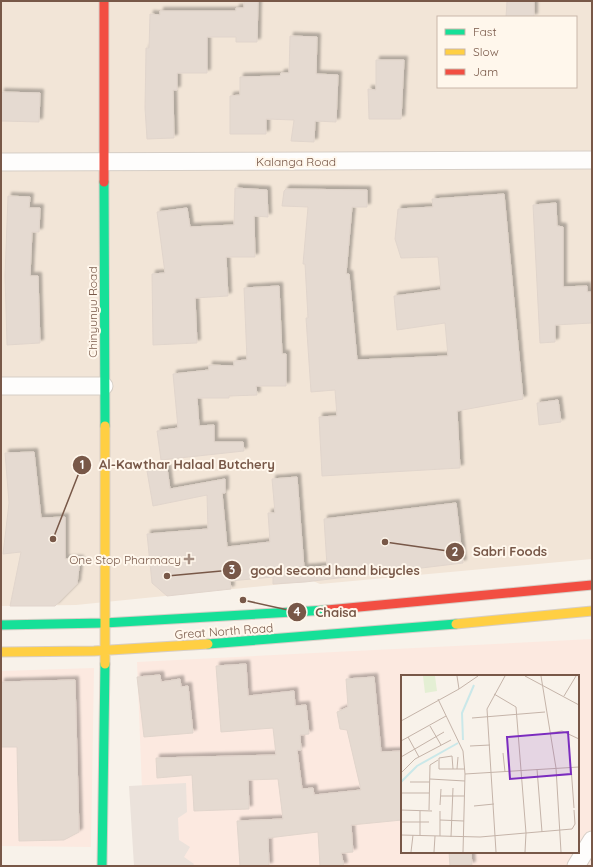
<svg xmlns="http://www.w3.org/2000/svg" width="593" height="867" font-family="Quicksand,sans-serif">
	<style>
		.residential { fill: #f2e5d7; fill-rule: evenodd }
		.commercial { fill: #fce9e0; fill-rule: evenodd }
		.industrial { fill: #ebe2db }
		.building { fill: #e5dad1; stroke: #e1d5cc; filter: url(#shadow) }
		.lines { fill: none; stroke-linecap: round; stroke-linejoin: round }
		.street-casing { stroke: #d6cec6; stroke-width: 19 }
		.fast-casing { stroke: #d7cec6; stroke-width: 11 }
		.slow-casing { stroke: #d7cec6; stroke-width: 11 }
		.jam-casing { stroke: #d7cec6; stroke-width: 11 }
		.street { stroke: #fefdfc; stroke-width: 17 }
		.fast { stroke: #16e098; stroke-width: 9 }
		.slow { stroke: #ffcf43; stroke-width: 9 }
		.jam { stroke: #f24e42; stroke-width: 9 }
		.poi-dot { fill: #a58e81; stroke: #fff7ec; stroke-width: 1.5 }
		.labels { text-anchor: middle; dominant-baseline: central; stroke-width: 4; stroke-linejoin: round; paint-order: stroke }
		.street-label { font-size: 12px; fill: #785848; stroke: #fff7ec }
		.poi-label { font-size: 12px; fill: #785848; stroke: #fff7ec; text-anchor: end }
		.inset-river { fill: none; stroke: #cae8e9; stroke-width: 2 }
		.inset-road { fill: none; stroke: #c5b4a9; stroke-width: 1 }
		.view { fill: #7b2cbf; fill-opacity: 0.15; stroke: #7b2cbf; stroke-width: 2 }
		.inset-edge { fill: none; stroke: #785848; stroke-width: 2 }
		.leader { fill: none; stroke: #785848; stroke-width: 1.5 }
		.callout-dot { fill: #785848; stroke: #fff7ec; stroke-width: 1.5 }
		.mark-label { font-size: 12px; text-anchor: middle; font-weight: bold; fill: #fff }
		.callout-label { font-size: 13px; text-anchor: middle; font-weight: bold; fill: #785848; stroke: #fff7ec; stroke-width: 4; stroke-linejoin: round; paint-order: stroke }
	</style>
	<defs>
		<filter id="shadow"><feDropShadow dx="3.5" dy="-3.5" stdDeviation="1" flood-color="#0004"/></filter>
	</defs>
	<rect width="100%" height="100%" fill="#f8f2ea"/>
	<path class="residential" d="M1,1H592V559L320,584L313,581L76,605L1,606ZM438,17H576V87H438Z"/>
	<path class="commercial" d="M592,639V866H145L137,662ZM402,676H578V852H402Z
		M94,668L91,847L1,846V671Z"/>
	<path class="industrial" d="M186,783L187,812L178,818L179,840L190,847L184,857L194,864L193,866H134L129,786Z"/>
	<path class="building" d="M244,1H258L257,42H236V37H207V73H177V90H173L174,138L147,139L145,108L146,48H149L150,14L160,15V11H236V8H244Z
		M507,1H534V17H506Z
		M290,36L317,37L316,74L338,75L336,122L315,121L314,142L291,141L294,120L266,119V134H230V96L240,95V77L280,76L281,73H289Z
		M376,60H404L401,119H369L368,89L376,90Z
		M1,92L40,93L39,122L1,121Z
		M235,188L267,190L268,217L254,216L255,257H226L228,296L195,298L197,343L153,345L152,274L165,273L157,212L187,208L190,227L234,225Z
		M286,189L367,190V207H352L346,274H349L357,360L448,356L445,323L397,330L394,296L441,290L438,257L401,258L395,239L398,209L433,207L432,199L504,194L523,399L457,411L460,468L322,476L319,417L337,416L335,390L311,392L306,318H308L305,264H303L308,207L282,206L284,191Z
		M8,196L30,197L29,208H40L39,232H32L30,276H38L40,343L7,345L5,276Z
		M556,203L557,226L563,227V287L587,286V292H592V323L555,325V342L540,343L533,205Z
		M279,286L282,354H286V386H256L257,395L229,396V398H197L199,426L214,425V442H243L244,451L161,460L157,431L178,428L173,374L209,370V365L234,366V361L247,360L244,288Z
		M558,400L561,422L539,425L537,403Z
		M34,452L41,518L65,517V559H80L77,584L55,606H10L21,552L3,554L9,503L5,453Z
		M167,468L170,489L225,479V493H222L227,547L270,542L268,513H275L272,479L297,477L304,568L327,566L324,519L456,503L463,563L305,582L273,584V577L230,581L231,589L167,596L152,583L147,534L208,529L207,495L153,506L147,471Z
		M246,664L248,696L294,691L295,706L306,705L309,734L300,735L301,750H297L302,789L313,788L314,795L361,790L347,730L340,729L337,712L348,707L346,679L374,677L381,752L402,751V820L351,825L353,852L341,853L344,866H320L318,832L268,838L269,866H240L237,821L283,819L278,779L248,780L249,809L194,811L192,775L157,778L156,758L276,755L273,728L221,732L216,666Z
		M160,675L161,682L180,679L181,687L188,686L193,733L144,737L137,677Z
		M75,680L79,832L64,840L19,841L17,747H1V682Z
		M449,852H471L472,865L450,866Z"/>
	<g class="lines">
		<g class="street-casing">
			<path id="street" d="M1,162L592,160
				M1,386H104
				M576,866L592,840"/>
		</g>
		<g class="fast-casing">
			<path id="fast" d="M104,182L105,426
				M1,625L104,623L327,610
				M208,644L456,624
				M102,866L105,664"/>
		</g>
		<g class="slow-casing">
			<path id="slow" d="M105,426V664
				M456,624L592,611
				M1,652L94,651L208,644"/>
		</g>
		<g class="jam-casing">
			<path id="jam" d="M104,1V182
				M327,610L592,585"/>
		</g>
		<use href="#street" class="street"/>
		<use href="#fast" class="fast"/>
		<use href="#slow" class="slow"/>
		<use href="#jam" class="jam"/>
	</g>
	<path class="poi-dot" d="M187 553h4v4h4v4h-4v4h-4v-4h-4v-4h4z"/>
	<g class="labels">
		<g class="street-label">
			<text x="296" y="161">Kalanga Road</text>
			<text transform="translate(92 312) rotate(-90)">Chinyunyu Road</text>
			<text transform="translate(224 631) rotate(-4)">Great North Road</text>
		</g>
		<g class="poi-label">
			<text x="181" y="559">One Stop Pharmacy</text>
		</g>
	</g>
	<g transform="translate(401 675)">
		<rect width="178" height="178" fill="#f8f2ea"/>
		<path d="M22,1H34L36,16L24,18Z" fill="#e4efd4"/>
		<path class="inset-river" d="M62,65L61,38L73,10M0,107L16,91L57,68"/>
		<path class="inset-road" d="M56,1L58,14M124,1L178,30M140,1L155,93L160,177M93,19L115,32L125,158L124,177M163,21L175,1M37,24L62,76L64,99L62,177M71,43L144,37M0,46L58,14L77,1M29,51L40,70M149,58L161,56L178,64M7,62L18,82M0,66L45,41M69,71L89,70M102,78L104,97M0,82L43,57M170,92L173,133M52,94L51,81L38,83V94H64M56,94L57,82M136,94L141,157M0,98L14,84L50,65M64,99L178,92M29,104L64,106M9,107H29M0,118H28M40,121H63M39,130L40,114M73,131L93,129M0,135L31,136M28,135L29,90L37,85M19,136V161M39,136V161M39,145L63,146M0,147H28M0,160L79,162L171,154L174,149L173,135M50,162L52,113M10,177L12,160M33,177L34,161M95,177L86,34L104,1"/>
		<path class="view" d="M167,57L170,99L109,104L106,62Z"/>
		<rect width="178" height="178" class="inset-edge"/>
	</g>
	<path class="leader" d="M53 539L82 465M385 542L455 552M167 576L232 570M243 600L297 612"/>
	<g class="callout-dot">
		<circle cx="53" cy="539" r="4"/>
		<circle cx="385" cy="542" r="4"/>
		<circle cx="167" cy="576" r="4"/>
		<circle cx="243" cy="600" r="4"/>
		<circle cx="82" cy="465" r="10"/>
		<circle cx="455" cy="552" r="10"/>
		<circle cx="232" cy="570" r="10"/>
		<circle cx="297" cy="612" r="10"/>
	</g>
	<g class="mark-label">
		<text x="82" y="469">1</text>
		<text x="455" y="556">2</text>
		<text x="232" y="574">3</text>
		<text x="297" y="616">4</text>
	</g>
	<g class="callout-label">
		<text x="187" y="469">Al-Kawthar Halaal Butchery</text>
		<text x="510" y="556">Sabri Foods</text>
		<text x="335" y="575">good second hand bicycles</text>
		<text x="336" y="617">Chaisa</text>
	</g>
	<rect width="593" height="867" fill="none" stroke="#785848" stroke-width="4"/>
	<rect x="437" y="16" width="140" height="72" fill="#fff7ec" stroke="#c9b7aa"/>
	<rect x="445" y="29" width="20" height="6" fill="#16e098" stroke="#c9b7aa"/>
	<text x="473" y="36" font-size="12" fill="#785848">Fast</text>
	<rect x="445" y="49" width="20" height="6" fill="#ffcf43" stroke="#c9b7aa"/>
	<text x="473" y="56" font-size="12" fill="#785848">Slow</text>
	<rect x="445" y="69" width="20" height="6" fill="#f24e42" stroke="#c9b7aa"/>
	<text x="473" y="76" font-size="12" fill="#785848">Jam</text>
</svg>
